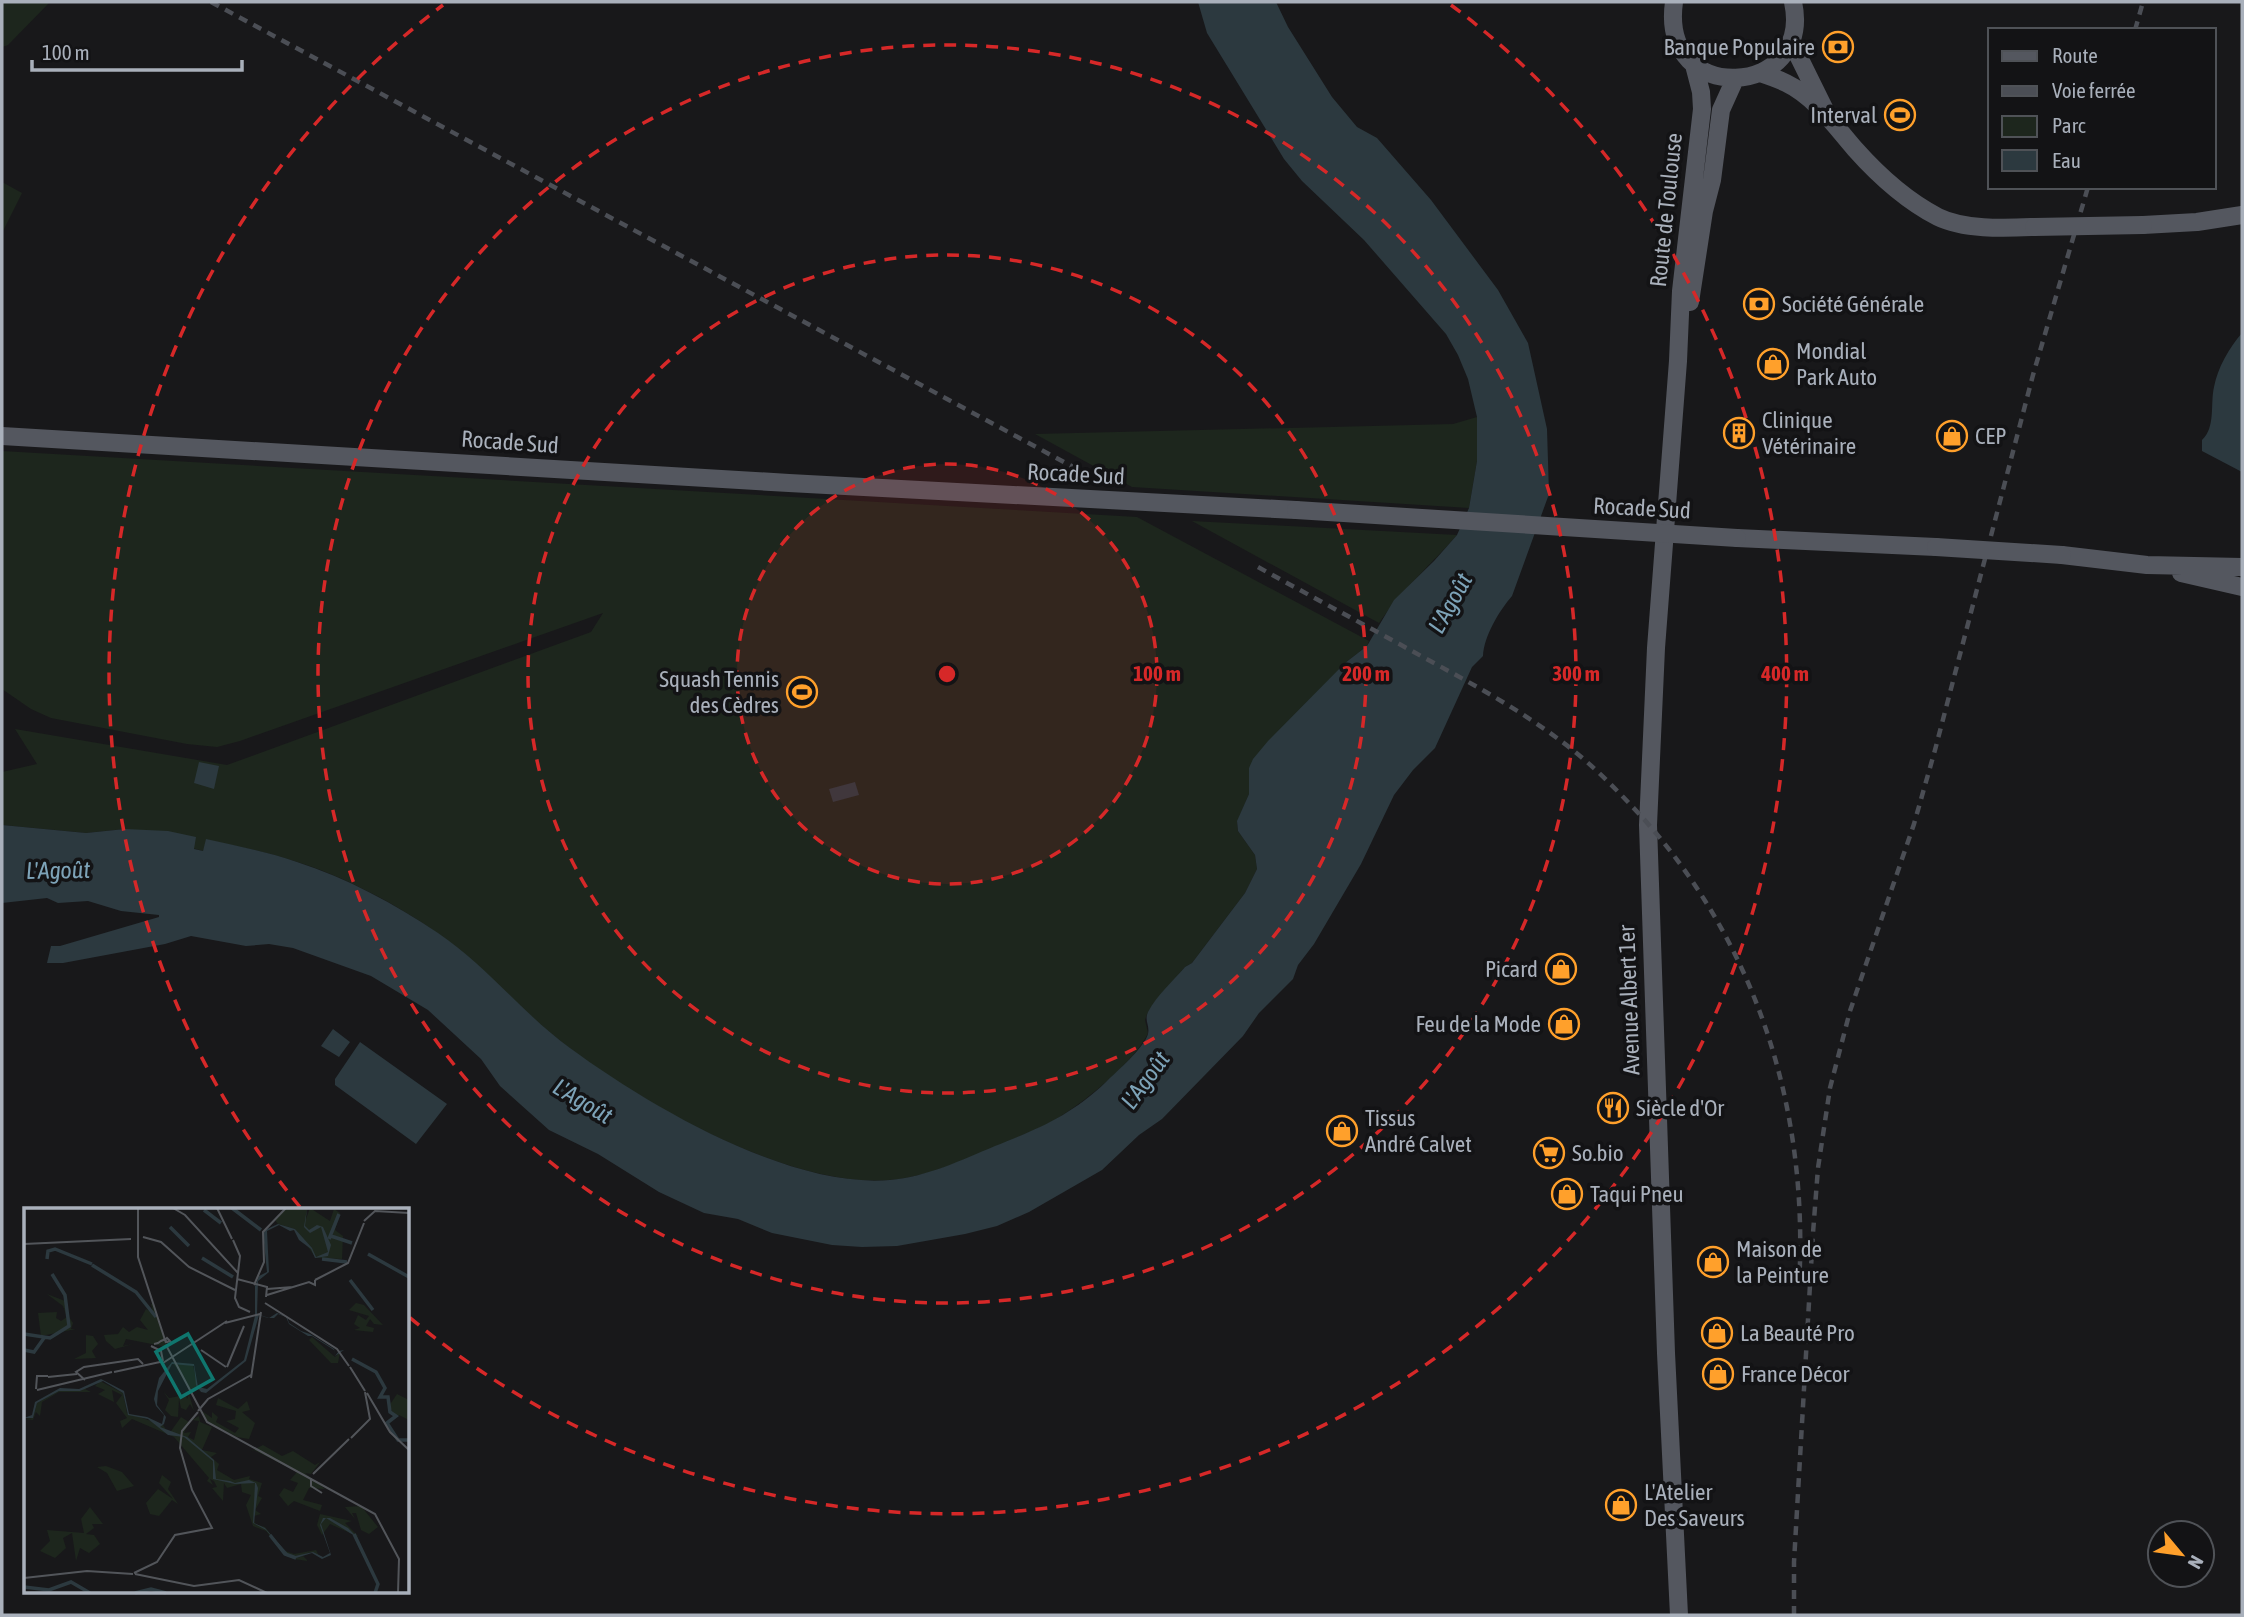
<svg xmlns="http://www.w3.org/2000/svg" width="2244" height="1617" font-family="'Asap Condensed',sans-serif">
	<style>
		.green { fill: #1d261d }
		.water { fill: #2c393f }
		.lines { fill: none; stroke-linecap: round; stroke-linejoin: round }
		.primary { stroke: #54575f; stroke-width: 18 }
		.rail { stroke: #4b4e55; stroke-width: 4.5; stroke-dasharray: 9 7; stroke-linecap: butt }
		.primary-bridge { stroke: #54575f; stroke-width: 18 }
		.ring { fill: none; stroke: #d62828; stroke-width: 3.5; stroke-dasharray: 12 9 }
		.labels { text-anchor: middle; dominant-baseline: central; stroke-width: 7; stroke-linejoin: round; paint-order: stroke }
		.poi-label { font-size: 23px; fill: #a9b0bb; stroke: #131315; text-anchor: start }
		.street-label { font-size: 23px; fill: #a9b0bb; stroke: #131315 }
		.water-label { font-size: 24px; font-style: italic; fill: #7da3b8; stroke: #131315 }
		.inset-river { fill: none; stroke: #2c393f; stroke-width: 3.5 }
		.inset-road { fill: none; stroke: #52555a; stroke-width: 2 }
		.view { fill: #0f766e; fill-opacity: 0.15; stroke: #0f766e; stroke-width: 3.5 }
		.inset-edge { fill: none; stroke: #a9b0bb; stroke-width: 3.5 }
		.centre { fill: #d62828; stroke: #131315; stroke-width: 3.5 }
		.ring-label { font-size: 21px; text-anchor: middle; font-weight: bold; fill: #d62828; stroke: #131315; stroke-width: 7; stroke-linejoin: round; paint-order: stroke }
	</style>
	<rect width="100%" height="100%" fill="#18181a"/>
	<path class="green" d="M2,2H50L8,45L2,47Z
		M2,182L22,193L2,233Z
		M1477,417V461L1469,508L1132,487L1035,434L1453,424Z
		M2,451L1137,517L1369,641L1367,646L1345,663L1249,768V794L1237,822L1238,831L1255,855L1257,869L1245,893L1192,963L1185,967L1154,1003L1147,1014L1145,1020L1148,1033C1134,1064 1074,1111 1044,1126C1000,1144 936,1177 889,1180C787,1189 623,1095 547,1030C510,999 479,963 440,935C398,905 344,876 294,861C266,852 236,846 207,840L203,851L125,829L86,833L2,825V772L37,764L15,729L227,765L591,632L603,613L240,741L217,747L187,744L51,718L31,709L2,689Z
		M1192,521L1457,535C1431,565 1401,590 1379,623Z"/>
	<path class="water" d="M1198,2H1276L1288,27L1332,97L1357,127L1377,138L1431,200L1498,290L1528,343L1547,429L1549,494L1512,596C1499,611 1484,636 1483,656L1472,667L1435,748L1413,770L1394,795L1361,864L1314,944L1298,965L1293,979L1259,1013L1243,1036L1162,1119L1139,1135L1102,1170L1029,1212L997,1226L965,1234L897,1246L862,1247L832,1245L772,1233L738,1219L704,1213L659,1192L598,1154L549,1130L500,1086L481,1059L428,1010L371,976L293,948L269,944L246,946L191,936L165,944L63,963H47L51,946H60L159,917V915L121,911L88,901L58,903L47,898L2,903V825L86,833L125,829L168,831L196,837L194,849L203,851L206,839C237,846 268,852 297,862C347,878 395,904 438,933C487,966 523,1014 570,1048C649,1106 790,1189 890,1180C926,1177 962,1160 995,1146C1040,1128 1070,1116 1106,1082C1117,1071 1144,1048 1148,1034C1150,1025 1144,1021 1148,1012C1157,995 1173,981 1185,967L1192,963L1245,893L1257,869L1255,855L1238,831L1237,821L1249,794V768L1253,759L1268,741L1345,663L1367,646L1394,600L1434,561L1457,535L1469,508L1477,461V417L1468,379L1458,355L1446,334L1364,240L1302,181L1284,159L1207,33Z
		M2242,333V472L2202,451V440C2216,427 2210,404 2214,387C2218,367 2229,348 2242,333Z
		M199,762L219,766L214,789L194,783Z
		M855,782L859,795L833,802L829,789Z
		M333,1029L350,1042L339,1057L321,1046Z
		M360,1042L447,1104L416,1144L335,1085V1079Z"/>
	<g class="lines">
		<path class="primary" d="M1674,2C1659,108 1814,98 1793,2
			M1791,41L1824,108
			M1760,73C1769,76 1778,79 1786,83C1815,97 1835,126 1855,149C1879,176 1907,201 1938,217C1964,230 2006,228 2034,227
			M2143,225L2197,222L2242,215
			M1690,302L1704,211L1712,180L1721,110L1735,79
			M2,436L789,483L1296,510
			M1737,538L1936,547
			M2062,555L2147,565L2242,567
			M2181,573L2242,587
			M1679,1615L1666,1353L1648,825L1656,648L1678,361L1681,291L1702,109L1701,92L1694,65"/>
		<path class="rail" d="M211,2L1075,468
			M2135,30L2143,2
			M1258,567C1312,597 1367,626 1421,656C1469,682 1517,708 1561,741C1591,763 1617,790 1642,817C1759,948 1809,1113 1799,1286
			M1794,1615V1562L1813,1233L1818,1168L1830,1088L1850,1011L1914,824L1935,750L2033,375L2088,187"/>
		<path class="primary-bridge" d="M2034,227L2143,225
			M1296,510L1737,538
			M1936,547L2062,555"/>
	</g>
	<circle cx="947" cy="674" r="210" fill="#d62828" fill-opacity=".12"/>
	<g class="ring">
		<circle cx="947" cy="674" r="210"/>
		<circle cx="947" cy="674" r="419"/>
		<circle cx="947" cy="674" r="629"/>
		<path d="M300 1207A838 838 0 0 1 443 5M1451 5A838 838 0 1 1 408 1316"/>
	</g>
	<defs>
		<g id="bank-ring" transform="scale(1.575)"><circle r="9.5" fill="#131315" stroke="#ffa02b" stroke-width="1.5"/><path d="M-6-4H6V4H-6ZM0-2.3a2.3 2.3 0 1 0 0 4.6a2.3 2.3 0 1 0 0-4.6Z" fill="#ffa02b"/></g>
		<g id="stadium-ring" transform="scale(1.575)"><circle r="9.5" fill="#131315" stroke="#ffa02b" stroke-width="1.5"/><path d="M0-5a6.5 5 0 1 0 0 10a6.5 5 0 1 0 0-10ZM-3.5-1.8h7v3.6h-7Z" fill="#ffa02b"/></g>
		<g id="shop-ring" transform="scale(1.575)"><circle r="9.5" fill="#131315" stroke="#ffa02b" stroke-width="1.5"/><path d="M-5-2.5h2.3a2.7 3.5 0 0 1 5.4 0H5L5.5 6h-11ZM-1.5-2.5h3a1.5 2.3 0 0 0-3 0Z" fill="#ffa02b"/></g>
		<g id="building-ring" transform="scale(1.575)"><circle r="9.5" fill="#131315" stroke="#ffa02b" stroke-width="1.5"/><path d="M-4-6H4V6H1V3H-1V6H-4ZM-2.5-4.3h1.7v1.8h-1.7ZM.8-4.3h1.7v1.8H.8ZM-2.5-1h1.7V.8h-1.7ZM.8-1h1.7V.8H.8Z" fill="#ffa02b"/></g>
		<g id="restaurant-ring" transform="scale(1.575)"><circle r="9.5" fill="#131315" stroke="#ffa02b" stroke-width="1.5"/><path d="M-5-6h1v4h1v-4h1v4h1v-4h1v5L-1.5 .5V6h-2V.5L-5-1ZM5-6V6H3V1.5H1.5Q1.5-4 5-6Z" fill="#ffa02b"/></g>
		<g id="supermarket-ring" transform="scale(1.575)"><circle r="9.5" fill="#131315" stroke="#ffa02b" stroke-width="1.5"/><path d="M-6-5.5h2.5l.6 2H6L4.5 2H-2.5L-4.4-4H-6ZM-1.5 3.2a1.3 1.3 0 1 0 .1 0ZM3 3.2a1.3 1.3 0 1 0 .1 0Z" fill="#ffa02b"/></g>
	</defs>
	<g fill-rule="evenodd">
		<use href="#bank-ring" x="1838" y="47"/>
		<use href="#stadium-ring" x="1900" y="115"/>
		<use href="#bank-ring" x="1759" y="304"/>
		<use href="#shop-ring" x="1773" y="364"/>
		<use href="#building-ring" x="1739" y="433"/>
		<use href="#shop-ring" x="1952" y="436"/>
		<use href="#stadium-ring" x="802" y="692"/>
		<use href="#shop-ring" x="1561" y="969"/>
		<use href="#shop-ring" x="1564" y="1024"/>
		<use href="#restaurant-ring" x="1613" y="1108"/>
		<use href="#shop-ring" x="1342" y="1131"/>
		<use href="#supermarket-ring" x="1549" y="1153"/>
		<use href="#shop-ring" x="1567" y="1194"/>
		<use href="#shop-ring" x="1713" y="1262"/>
		<use href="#shop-ring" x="1717" y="1333"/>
		<use href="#shop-ring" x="1718" y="1374"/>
		<use href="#shop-ring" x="1621" y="1505"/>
	</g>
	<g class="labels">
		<g class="poi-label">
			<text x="1815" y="47" text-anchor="end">Banque Populaire</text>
			<text x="1877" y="115" text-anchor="end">Interval</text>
			<text x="1782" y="304">Société Générale</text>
			<text x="1796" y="351">Mondial<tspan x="1796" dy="26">Park Auto</tspan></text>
			<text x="1762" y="420">Clinique<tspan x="1762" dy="26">Vétérinaire</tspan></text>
			<text x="1975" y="436">CEP</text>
			<text x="779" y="679" text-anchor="end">Squash Tennis<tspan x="779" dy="26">des Cèdres</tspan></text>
			<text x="1538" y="969" text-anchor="end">Picard</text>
			<text x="1541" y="1024" text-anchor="end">Feu de la Mode</text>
			<text x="1636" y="1108">Siècle d'Or</text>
			<text x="1365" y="1118">Tissus<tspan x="1365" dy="26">André Calvet</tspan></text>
			<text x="1572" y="1153">So.bio</text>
			<text x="1590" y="1194">Taqui Pneu</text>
			<text x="1736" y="1249">Maison de<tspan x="1736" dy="26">la Peinture</tspan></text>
			<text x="1740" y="1333">La Beauté Pro</text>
			<text x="1741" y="1374">France Décor</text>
			<text x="1644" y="1492">L'Atelier<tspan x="1644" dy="26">Des Saveurs</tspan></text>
		</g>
		<g class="street-label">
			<text transform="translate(1666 210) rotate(-84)">Route de Toulouse</text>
			<text transform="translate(510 442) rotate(4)">Rocade Sud</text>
			<text transform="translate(1076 474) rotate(3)">Rocade Sud</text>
			<text transform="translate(1642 508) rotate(3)">Rocade Sud</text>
			<text transform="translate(1629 1000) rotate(-92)">Avenue Albert 1er</text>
		</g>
		<g class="water-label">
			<text transform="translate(1450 603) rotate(-61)">L'Agoût</text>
			<text transform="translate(58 870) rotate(-1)">L'Agoût</text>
			<text transform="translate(1145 1080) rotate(-54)">L'Agoût</text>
			<text transform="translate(583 1101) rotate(31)">L'Agoût</text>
		</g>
	</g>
	<g transform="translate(24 1208)">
		<rect width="385" height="385" fill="#18181a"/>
		<path d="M263,0H283L282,11L286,0L306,13L310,1L316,5L311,22L319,28L318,51L292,50L271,21L254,16L251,12ZM36,79L41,87L45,109L49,115L47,121H52L17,128L14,105L33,104L32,110L37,113L43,109L39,98L23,86L41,93ZM332,95L340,97L359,117L350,116L346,111L342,118L350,120L349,124L330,122L336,120L330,116L334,107L342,112L345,108L325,102ZM127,96H130L143,139L102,131L99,138L109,136L91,141L82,133L80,127L94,126L99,119L105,124L113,119L124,122L116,112L122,101L129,105ZM62,127L69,128L74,136L68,143L72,150L50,151L62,145ZM288,129L311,149L316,144L314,155H307L285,132ZM149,155L169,157L174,181L188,188L172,181L169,185ZM76,173L99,185L103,205L139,217L145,226L157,209L165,214L160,225L167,224L164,229L170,232L175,213L168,212L175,208L176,214L188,219L178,242L193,245L187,249L195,256L193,262L210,272L226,268L225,271L238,275L234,288L238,290L231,302L237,306L230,308L231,316L241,319L258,342L270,346L292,342L295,348L287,344L272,350L279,348L284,353L270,351L261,347L242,323L229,318L222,297L227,287L218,284L217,276L203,280L200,275L199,293L188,280L193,279L190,273L186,271L189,277L183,273L185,270L150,229L108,211L98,220L96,213L103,210L92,195L98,187L88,182L90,194L74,186L81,182L71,178L75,174L61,181L67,184H35L18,194L16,208L12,204L9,212L0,211L9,210L13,195L35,183H56ZM139,183L145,190L162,187L163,191L165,186L170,203L166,196L162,202L157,200L155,191L154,209L147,208L141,202L145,192ZM373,186L385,192V212L375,207L365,214L371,208L365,198ZM194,190L214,201L223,193L226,202L218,204L231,215L225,231L213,229L184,214L178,203L188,210V204L194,209L192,214L211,225L215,220L202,213L211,211L212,203L192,197ZM239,237L258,248L269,243L291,257L296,254L287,266L281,265L301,281L285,280L279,292L298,297L296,303L270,293L264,298L255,287L260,280L269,284L274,275L266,272L273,264L230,242L225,244ZM82,258L98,264L110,278L93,283L83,265L73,259ZM138,267L147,274L144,281L154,296L148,292L135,308L126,306L122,295L134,281L149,291L135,275ZM337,298L354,319L345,326L337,322L332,305H328L331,311L321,299ZM66,299L79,316H68L70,320L62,326L70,327L76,336L65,345L56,340L52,353L48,325L39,330L42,340L31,350L16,343L26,333L23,322L60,325L57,311ZM296,306L328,313L321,315L335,329L306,316L298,327L293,317Z" fill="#1d261d"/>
		<path d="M283,0L281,18L285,22L293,17L299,19L307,37L304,48L291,50L287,41L275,32L270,22L266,23L255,17L243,23L245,64L234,73L233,106L245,110L253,105L263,109L265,115L277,123L286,126L310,141L311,148L315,143L320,142L332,154L320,142L311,148L310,142L288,128H284L265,116L262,109L254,106L250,110H244L235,107L222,153L182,185L177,184L172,177L170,158L148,156L134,183L133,197L142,209L140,216L136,219L163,229L190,252L192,271L206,273L211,275L225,272L232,275L234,280L230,315L241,320L267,349L289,344L299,349L306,345L296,317L299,310H306L324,320L334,330L302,310L297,316L307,347L298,351L288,345L272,350L264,348L242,322L229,315L231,275L211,276L189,271V253L160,229L144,227L124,211L104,207L99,185L79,173L56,183H35L13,195L9,210H0L8,207L11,194L36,180L55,181L77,171L100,183L105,206L123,209L138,216L140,207L132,198L130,191L135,170L148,154L170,156L174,179L183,181L220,152L231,108V78L235,68L243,64L239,25L243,21L254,16L271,21L288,40L292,49L304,44L297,19L286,25L280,19Z" fill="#2c393f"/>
		<path class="inset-river" d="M208,0L237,22M180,2L197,15M146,19L165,38M307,28L328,35M305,31L315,6M344,46L385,69M178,50L209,69M23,51L24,43L31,41L68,56M298,51L323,54M68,57L112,84L132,109M326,72L349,102M0,126L26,130L45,118L41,87L28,66M0,142L10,144L20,130M328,151L352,164L361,180L356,189H364L366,204L372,208L363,215L374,232H385M330,326L354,376L351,385M246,327L261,346L272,350M0,379L25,382L47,374L66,385M111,385L127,381L142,385"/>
		<path class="inset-road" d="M114,0V49L142,135M149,0L161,7L214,65M193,0L208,31M340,13L351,3L385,5M119,29L137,34L165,59L211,82M209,32L216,48L211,90L215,99L226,104M0,36L107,31M213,71L243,79L242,89M291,72L324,55L340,15M230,77L240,54L239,24L262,0M243,81L269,79M243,87L285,74L291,77V72M241,95L313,141L325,158M201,115L236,106M130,136L134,135L137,133L142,131L143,130L146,133L143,134L141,132L140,130M142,137L183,214L351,306L375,351L374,385M127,138L137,143L139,153M177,142L202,159M139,155L203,113M203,159L220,118M326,159L341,183M90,164L136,154M24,169L53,166M227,170L237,104M61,172L52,164L60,159L114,151L119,156M12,181L13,168H24M13,182L88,164M343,185L366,224L385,242M174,203L184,191L227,167M327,230L346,211L341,184M289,266L325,231M287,270V278L298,285M110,365L133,354L151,327L188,320L168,282L156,240L158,223L174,204M111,366L170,378L215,372L243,385M0,370L63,363L109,366"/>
		<path class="view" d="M164,126L189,171L157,189L132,144Z"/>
		<rect width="385" height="385" class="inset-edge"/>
	</g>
	<circle cx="947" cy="674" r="10" class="centre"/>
	<g class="ring-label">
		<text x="1157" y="681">100 m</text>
		<text x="1366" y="681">200 m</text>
		<text x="1576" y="681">300 m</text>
		<text x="1785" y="681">400 m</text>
	</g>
	<rect width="2244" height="1617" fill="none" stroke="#a9b0bb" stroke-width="7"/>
	<rect x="1988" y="28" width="228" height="161" fill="#131315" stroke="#4f5257" stroke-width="2"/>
	<rect x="2002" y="51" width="35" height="10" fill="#54575f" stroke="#4f5257" stroke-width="2"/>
	<text x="2052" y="63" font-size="21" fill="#a9b0bb">Route</text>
	<rect x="2002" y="86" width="35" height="10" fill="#4b4e55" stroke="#4f5257" stroke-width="2"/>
	<text x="2052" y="98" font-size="21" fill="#a9b0bb">Voie ferrée</text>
	<rect x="2002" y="116" width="35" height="21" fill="#1d261d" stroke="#4f5257" stroke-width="2"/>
	<text x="2052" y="133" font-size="21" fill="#a9b0bb">Parc</text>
	<rect x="2002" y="150" width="35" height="21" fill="#2c393f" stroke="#4f5257" stroke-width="2"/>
	<text x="2052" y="168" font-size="21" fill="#a9b0bb">Eau</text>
	<g transform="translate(2181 1554) rotate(119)"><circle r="33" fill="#131315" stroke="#4f5257" stroke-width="2"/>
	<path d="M0-5L12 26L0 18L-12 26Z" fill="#ffa02b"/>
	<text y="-10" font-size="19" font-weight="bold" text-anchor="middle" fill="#a9b0bb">N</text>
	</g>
	<path d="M32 60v10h210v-10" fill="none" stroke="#a9b0bb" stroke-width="3.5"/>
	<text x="42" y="60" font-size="21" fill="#a9b0bb" stroke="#131315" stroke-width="5" paint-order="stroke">100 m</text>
</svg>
